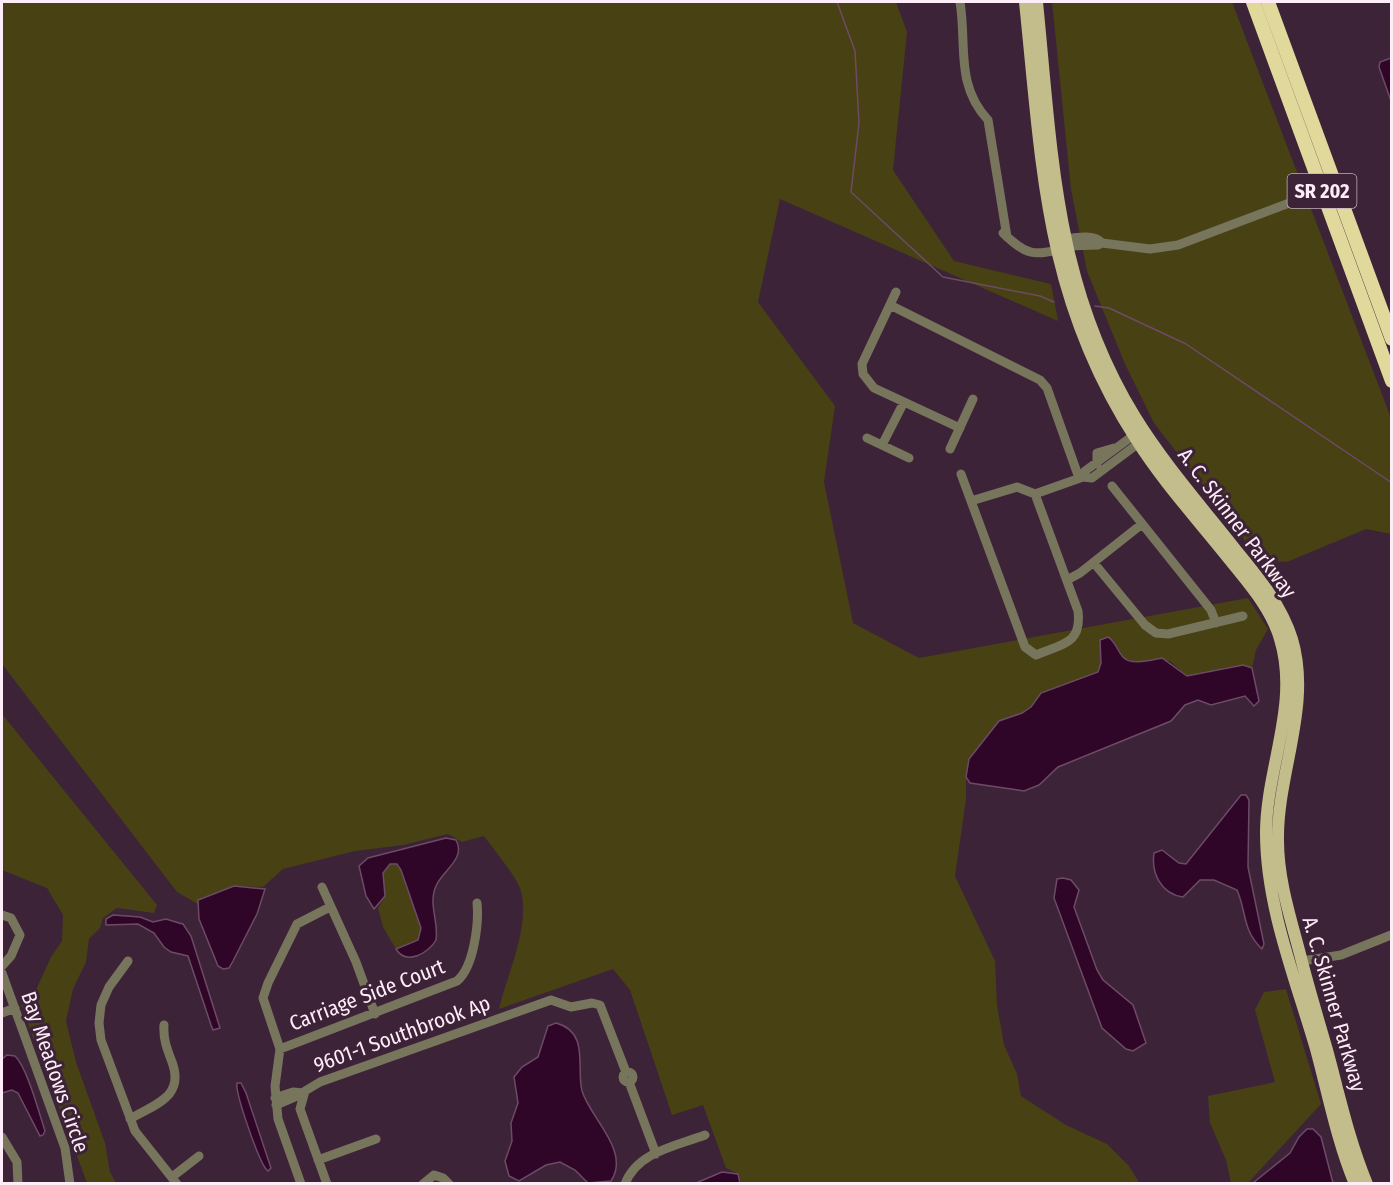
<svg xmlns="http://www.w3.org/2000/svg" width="1393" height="1185" font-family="'Fira Sans Condensed',sans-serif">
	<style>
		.green { fill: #474114 }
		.water { fill: #2f0628; stroke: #6d4b67; stroke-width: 1.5 }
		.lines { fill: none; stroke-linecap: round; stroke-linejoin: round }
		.stream { stroke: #6d4b67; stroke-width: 1.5 }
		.minor { stroke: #78755d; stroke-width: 9 }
		.major { stroke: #c2bd8a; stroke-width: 12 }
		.highway { stroke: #e0d99b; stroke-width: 14 }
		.labels { text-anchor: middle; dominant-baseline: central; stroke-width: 6; stroke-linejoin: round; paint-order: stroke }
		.shield { fill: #3d2337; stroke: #c4b0bf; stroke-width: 1.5 }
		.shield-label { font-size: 20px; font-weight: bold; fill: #feedf9 }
		.street-label { font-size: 21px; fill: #feedf9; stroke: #3d2337 }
	</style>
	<rect width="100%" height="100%" fill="#3d2337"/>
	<path class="green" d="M2,2H896L907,32L893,170L954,261L1051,284L1058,321L780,199L758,302L835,406L824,482L853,623L919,658L1248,598L1268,629L1256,650L1252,668C1232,661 1208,675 1187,676L1170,661H1132L1124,658L1114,641L1108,637L1100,640L1101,663L1098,672L1041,693L1031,707L1021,713L999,721L969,759L966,777V799L955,876L995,961L997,1005L1004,1045L1017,1074L1021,1096L1066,1125L1107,1144L1129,1166L1140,1184L741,1183L739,1174L726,1168L703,1105L672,1115L630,990L613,969L499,1009C507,974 530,929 521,891C517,877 494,850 484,836L462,842L448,834L403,845L355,851L283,869L263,887L234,886L198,900V904L177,892L2,664Z
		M1052,2H1232L1391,418V534L1366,529L1287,562L1260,560L1154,423L1125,364L1087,271L1071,189Z
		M2,714L157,905L154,913L117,908L103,918L100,928L89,939L86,962L73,989L66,1021L76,1062L105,1143L110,1172L116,1183H87L21,1005L31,1001L51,957L62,941L63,915L47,888L2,870Z
		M390,864H397L401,870L421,928L418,940L396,949L383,927L378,908L385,896L383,873Z
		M1286,989L1321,1104L1248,1183H1231L1226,1160L1210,1123L1208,1096L1275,1082L1255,1010L1264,992Z"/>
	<path class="water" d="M1391,58H1392L1391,101L1379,67L1380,62Z
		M1108,637C1116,642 1117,650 1123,657C1131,666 1151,660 1162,658L1187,676L1243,665L1252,668L1259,701L1254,706L1245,696L1211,705L1198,700L1185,705L1171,721L1058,767L1039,785L1024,791L970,783L966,777L969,759L999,721L1022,713L1031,707L1041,693L1098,672L1101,663L1100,640Z
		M1241,795H1246L1249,800L1248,867L1264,944L1262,949C1242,930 1247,913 1237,890L1214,880H1200L1183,897C1161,894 1151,873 1154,853L1162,850L1179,863L1186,864Z
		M446,838L456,840C466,858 444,870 437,884C427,903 439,920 436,940C429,953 406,966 396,949L418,940L421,928L401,870L397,864H390L383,873L385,896L374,909L366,896L359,866L368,858Z
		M1063,878L1071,880L1079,890L1074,907L1097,970L1103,980L1133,1005L1146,1043L1133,1051L1126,1049L1102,1028L1054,898L1057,879Z
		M234,886L265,889L257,914L233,961L229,968L223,969L218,966L199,919L198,900Z
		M113,915L140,917L153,922L166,919L179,923L183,924L191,936L220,1028L213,1030L211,1025L188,956L171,952L164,947L154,933L138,924L106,925V919Z
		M556,1023C590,1032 576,1068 582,1091C590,1118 631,1151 611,1181L588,1183L575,1170L560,1162L546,1165L519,1181L509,1176L505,1161L512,1141L511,1123L518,1103L514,1077L522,1067L538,1057L548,1026Z
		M7,1055L15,1056C27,1067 39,1113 45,1131L43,1135L40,1136L18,1093L12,1090L2,1093V1059Z
		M237,1083H241L246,1093L271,1168L268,1171C260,1166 235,1093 237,1083Z
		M1307,1129H1313L1321,1137L1333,1183H1253L1290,1153L1299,1137Z
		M722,1172L738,1174L740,1183H696Z"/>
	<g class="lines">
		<path class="stream" d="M837,2L855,51L859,123L851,192L943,277L1040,296L1054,302
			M1095,306L1109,308L1186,344L1392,483"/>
		<path class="minor" d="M960,2C967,44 955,85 988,120L1007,237
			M1003,233C1027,256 1033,256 1066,248L1072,238C1082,237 1095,235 1102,243L1098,245L1068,246
			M1102,243L1150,249L1178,245L1292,202
			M896,292L862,364L863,374L874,388L960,428
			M890,305L1040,380L1047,388L1079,478
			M1138,432L1085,471L1083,477L1092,478L1143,440
			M867,438L909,458
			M882,445L904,402
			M950,449L973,399
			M1097,464V453L1114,448
			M961,474L1025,647L1036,655C1062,644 1082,644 1078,611L1035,494L1017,487L971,501
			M1112,486L1211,610L1216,623
			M1035,494L1083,477
			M1094,563L1145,625L1156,633L1168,634L1243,616
			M1067,580L1080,573L1142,524
			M322,887L356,962L375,1014
			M2,915L11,918L20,935L11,956L2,966
			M128,961L109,987L101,1005L99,1023L101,1040L135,1131L177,1184
			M1302,961L1341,955L1391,935
			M2,973L65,1148L70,1184
			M2,1013L15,1008
			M280,1049L457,981C474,967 479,923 477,903
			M623 1077a5 5 0 1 1 10 0a5 5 0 1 1-10 0Z
			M629,1082L656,1154
			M275,1098L293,1092L304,1093
			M276,1105L304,1093
			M130,1119C155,1104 185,1097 172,1062C167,1049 163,1039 164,1025
			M2,1137L17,1162L18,1184
			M318,1160L376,1139
			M172,1177L199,1156
			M301,1184L278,1119L275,1086L280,1049L263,998L268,983L297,924L330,907
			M327,1184L300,1109L305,1091L320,1082L551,1000L571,1007L592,1003L600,1005L626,1072
			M423,1184L434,1175L443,1178L449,1184
			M625,1184C637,1152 676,1146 705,1135"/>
		<path class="major" d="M1025,2C1042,164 1044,297 1136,439C1163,482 1198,520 1229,559C1249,584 1271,608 1280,639C1300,704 1266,768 1266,833C1266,907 1296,980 1316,1049C1328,1093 1337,1141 1355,1184
			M1037,2C1052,151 1054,285 1135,417C1164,464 1201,506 1235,549C1258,577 1281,604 1292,639C1312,706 1277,773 1278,840C1278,881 1291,919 1301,958C1309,989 1318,1019 1327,1050C1339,1094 1349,1141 1367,1184"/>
		<path class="highway" d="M1253,2L1392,381
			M1268,2L1392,339"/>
	</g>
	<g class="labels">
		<rect class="shield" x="1287.5" y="174" width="69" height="34" rx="4.5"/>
		<g class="shield-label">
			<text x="1322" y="191">SR 202</text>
		</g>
		<g class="street-label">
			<text transform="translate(1237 523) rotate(53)">A. C. Skinner Parkway</text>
			<text transform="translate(367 995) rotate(-21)">Carriage Side Court</text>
			<text transform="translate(1334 1004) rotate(74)">A. C. Skinner Parkway</text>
			<text transform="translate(402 1034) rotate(-20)">9601-1 Southbrook Ap</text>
			<text transform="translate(55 1072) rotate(71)">Bay Meadows Circle</text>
		</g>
	</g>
	<rect width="1393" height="1185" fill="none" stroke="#feedf9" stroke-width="6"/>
</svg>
